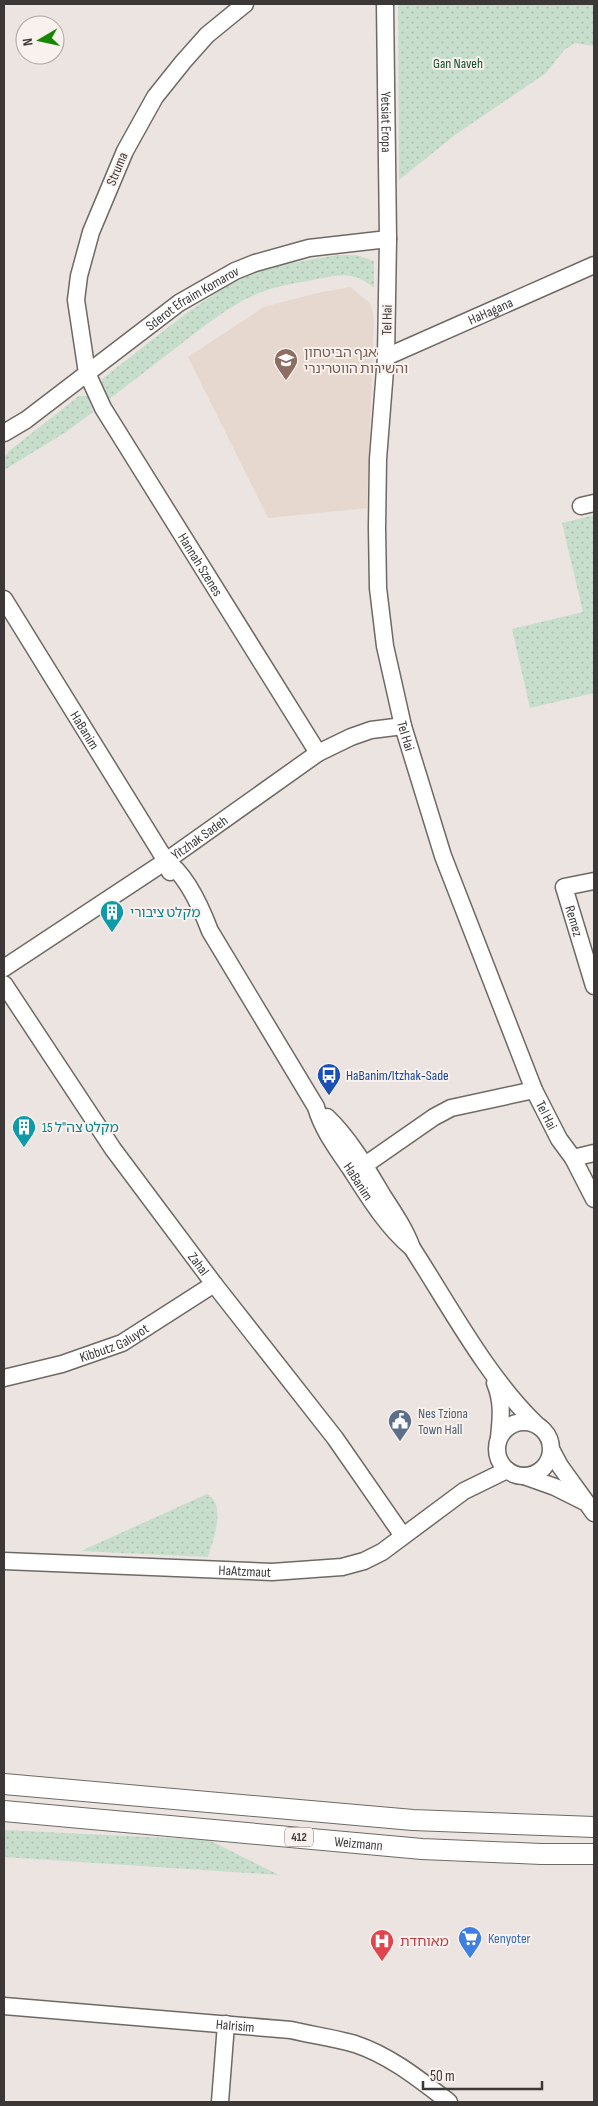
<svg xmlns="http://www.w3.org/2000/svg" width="598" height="2106" font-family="'Sofia Sans Condensed','Noto Sans Hebrew',sans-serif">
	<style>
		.built { fill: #e6d8cf }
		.green { fill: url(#green-dots) }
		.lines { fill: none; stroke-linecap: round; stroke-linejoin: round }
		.minor-casing { stroke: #6f6965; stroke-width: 19 }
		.major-casing { stroke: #6f6965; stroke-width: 22 }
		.minor { stroke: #fff; stroke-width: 16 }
		.major { stroke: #fff; stroke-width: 20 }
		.labels { text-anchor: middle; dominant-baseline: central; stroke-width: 4; stroke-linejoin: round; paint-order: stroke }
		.shield { fill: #f8f1ed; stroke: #74706e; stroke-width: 1 }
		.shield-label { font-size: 12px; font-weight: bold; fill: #3b3837 }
		.park-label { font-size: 14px; fill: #17502d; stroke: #f8f1ed }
		.street-label { font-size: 14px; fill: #3b3837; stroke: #f8f1ed }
		.education-label { font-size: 14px; fill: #785e54; stroke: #f8f1ed; text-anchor: start }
		.culture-label { font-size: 14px; fill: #0d838f; stroke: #f8f1ed; text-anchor: start }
		.transit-label { font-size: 14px; fill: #164399; stroke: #f8f1ed; text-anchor: start }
		.service-label { font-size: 14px; fill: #4e5e75; stroke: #f8f1ed; text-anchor: start }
		.shop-label { font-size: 14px; fill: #366cbe; stroke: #f8f1ed; text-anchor: start }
		.health-label { font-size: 14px; fill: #be3a42; stroke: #f8f1ed; text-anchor: start }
	</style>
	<defs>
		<pattern id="green-dots" width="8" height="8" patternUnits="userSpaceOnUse" patternTransform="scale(1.25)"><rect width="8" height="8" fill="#c8decd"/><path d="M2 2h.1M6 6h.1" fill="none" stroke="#adbfb1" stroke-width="1.8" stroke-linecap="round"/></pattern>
	</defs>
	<rect width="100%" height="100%" fill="#ebe4e0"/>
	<path class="built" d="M350,287L370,303L374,317L367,508L268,518L188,357L264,307L317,293Z"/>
	<path class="green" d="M398,4H594V46L575,43L564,50L546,73L455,135L399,180Z
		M337,255H356L374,261V288C353,270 338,275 313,280C294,283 272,287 254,295C228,307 204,326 181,344C157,362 133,381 108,400L103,388L102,379L188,312L227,286L248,275L286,264Z
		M79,396H87L93,412L66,432L4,470V458L9,451Z
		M594,515V693L530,708L512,629L583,612L562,523Z
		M207,1494C227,1505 213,1540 208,1557L81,1551Z
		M4,1830L209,1840L279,1875L4,1857Z"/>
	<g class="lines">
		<g class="minor-casing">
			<g id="minor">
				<path id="s1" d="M245,4L207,35L183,62L155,97L125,151L91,232L79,276L76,300L87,373L103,408L318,753"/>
				<path id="s2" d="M385,4L388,239L386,357L378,459L377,528L378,588L385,646L403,726L443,856L534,1090L559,1139L573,1158L594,1199"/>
				<path id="s3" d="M386,357L594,265"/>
				<path id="s4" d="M4,433L26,420L179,303L235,271L255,263L309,248L388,239"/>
				<path d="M581,506L594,503"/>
				<path id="s5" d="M4,599L166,861L170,872"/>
				<path id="s6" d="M166,861C186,874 202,910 210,931L316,1107C322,1129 337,1149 350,1168C368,1196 386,1226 412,1248"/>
				<path id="s7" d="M594,881L564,887L594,986"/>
				<path id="s8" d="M4,968L166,861L318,753L351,737L371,730L403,726"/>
				<path id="s9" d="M4,984L113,1149L214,1284L335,1438L403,1536"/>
				<path d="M327,1117C350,1139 367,1169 383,1196C394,1213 405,1229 412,1248C449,1305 487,1377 536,1424"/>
				<path d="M573,1158L594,1153"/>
				<path d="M365,1165L434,1117L451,1108L534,1090"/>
				<path id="s10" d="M4,1378L62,1364L122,1343L214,1284"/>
				<path d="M495,1383C503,1402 501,1418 499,1438"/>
				<circle cx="524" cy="1449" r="27"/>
				<path d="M552,1451L560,1466L594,1513"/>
				<path d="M524,1476L555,1487L583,1501"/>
				<path id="s11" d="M4,1561L272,1572L342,1567L364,1561L382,1552L464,1491L507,1470"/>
				<path id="s12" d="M4,2006L291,2030C312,2035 334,2038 355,2044C391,2056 420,2080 449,2102"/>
				<path d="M220,2102L226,2024"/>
			</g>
		</g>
		<g class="major-casing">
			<g id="major">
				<path d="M4,1784L413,1820L594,1827"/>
				<path id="s13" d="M4,1811L422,1849L541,1854H594"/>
			</g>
		</g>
		<use href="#minor" class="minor"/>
		<use href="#major" class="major"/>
	</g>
	<defs>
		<g id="school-pin" transform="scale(1.25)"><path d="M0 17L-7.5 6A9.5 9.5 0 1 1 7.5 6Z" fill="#8d6e63" stroke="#f8f1ed"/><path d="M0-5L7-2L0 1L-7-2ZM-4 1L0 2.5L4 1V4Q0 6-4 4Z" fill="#fff"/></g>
		<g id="building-pin" transform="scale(1.25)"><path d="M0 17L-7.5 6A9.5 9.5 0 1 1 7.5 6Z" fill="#0f9aa8" stroke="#f8f1ed"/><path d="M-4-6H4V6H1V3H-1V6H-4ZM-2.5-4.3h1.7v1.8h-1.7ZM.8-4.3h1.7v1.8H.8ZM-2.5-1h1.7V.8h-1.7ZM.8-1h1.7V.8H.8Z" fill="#fff"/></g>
		<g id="bus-pin" transform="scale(1.25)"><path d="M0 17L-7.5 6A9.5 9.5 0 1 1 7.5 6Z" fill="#1a4fb4" stroke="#f8f1ed"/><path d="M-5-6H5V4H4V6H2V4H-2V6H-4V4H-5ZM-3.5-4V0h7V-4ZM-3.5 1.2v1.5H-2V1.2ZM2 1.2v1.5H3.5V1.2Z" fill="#fff"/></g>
		<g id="civic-pin" transform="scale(1.25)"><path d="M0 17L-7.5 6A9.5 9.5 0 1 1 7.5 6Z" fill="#5c6f8a" stroke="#f8f1ed"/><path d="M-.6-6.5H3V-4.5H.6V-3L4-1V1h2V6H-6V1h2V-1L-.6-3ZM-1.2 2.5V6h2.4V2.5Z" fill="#fff"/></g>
		<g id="supermarket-pin" transform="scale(1.25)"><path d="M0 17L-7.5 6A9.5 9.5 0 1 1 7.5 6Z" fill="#3f7fe0" stroke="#f8f1ed"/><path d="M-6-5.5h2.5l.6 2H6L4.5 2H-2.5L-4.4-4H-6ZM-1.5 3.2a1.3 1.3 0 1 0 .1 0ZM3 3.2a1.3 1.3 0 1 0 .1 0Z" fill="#fff"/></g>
		<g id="hospital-pin" transform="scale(1.25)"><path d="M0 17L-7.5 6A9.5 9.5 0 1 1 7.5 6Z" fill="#e0444e" stroke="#f8f1ed"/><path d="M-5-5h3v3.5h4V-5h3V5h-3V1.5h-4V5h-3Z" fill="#fff"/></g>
	</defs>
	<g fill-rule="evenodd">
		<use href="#school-pin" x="286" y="360"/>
		<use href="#building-pin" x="112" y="912"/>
		<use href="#bus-pin" x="329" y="1075"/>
		<use href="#building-pin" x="24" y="1127"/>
		<use href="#civic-pin" x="400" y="1421"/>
		<use href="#supermarket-pin" x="470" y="1938"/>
		<use href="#hospital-pin" x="382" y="1941"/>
	</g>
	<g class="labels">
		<rect class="shield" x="285" y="1827.5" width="28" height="19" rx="4"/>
		<g class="shield-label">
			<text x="299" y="1837">412</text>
		</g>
		<g class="park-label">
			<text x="458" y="63">Gan Naveh</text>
		</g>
		<g class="street-label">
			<text stroke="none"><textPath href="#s2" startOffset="118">Yetsiat Eropa</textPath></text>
			<text transform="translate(117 169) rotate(-67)">Struma</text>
			<text stroke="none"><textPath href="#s4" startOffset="232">Sderot Efraim Komarov</textPath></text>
			<text stroke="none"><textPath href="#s3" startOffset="114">HaHagana</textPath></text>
			<text transform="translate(387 320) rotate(-89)">Tel Hai</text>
			<text stroke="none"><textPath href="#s1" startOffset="646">Hannah Szenes</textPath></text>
			<text stroke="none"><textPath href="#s5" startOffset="154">HaBanim</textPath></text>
			<text stroke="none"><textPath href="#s2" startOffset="735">Tel Hai</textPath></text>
			<text stroke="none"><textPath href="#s8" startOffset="235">Yitzhak Sadeh</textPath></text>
			<text stroke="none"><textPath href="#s7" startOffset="66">Remez</textPath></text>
			<text stroke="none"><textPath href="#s2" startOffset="1140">Tel Hai</textPath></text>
			<text stroke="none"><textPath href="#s6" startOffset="375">HaBanim</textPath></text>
			<text stroke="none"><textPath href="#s9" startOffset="341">Zahal</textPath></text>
			<text stroke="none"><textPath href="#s10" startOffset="116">Kibbutz Galuyot</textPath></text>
			<text stroke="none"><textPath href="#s11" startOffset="241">HaAtzmaut</textPath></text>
			<text stroke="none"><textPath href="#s13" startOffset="356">Weizmann</textPath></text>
			<text stroke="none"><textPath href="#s12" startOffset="232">HaIrisim</textPath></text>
		</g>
		<g class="education-label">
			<text x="304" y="352">אגף הביטחון<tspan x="304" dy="16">והשירות הווטרינרי</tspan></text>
		</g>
		<g class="culture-label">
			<text x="130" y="912">מקלט ציבורי</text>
			<text x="42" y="1127">מקלט צה"ל 15</text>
		</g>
		<g class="transit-label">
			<text x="346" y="1075">HaBanim/Itzhak-Sade</text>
		</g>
		<g class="service-label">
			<text x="418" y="1413">Nes Tziona<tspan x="418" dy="16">Town Hall</tspan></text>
		</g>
		<g class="shop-label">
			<text x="488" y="1938">Kenyoter</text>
		</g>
		<g class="health-label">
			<text x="400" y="1941">מאוחדת</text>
		</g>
	</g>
	<rect width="598" height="2106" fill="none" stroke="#3b3837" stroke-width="10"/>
	<g transform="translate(40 40) rotate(261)"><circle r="24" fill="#f8f1ed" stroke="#aca7a4"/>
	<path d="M0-4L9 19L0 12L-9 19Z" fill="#158703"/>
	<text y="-8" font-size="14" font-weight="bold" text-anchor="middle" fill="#3b3837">N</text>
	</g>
	<path d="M423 2081v8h119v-8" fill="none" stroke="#3b3837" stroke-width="2.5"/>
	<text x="430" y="2081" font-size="15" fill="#3b3837" stroke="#f8f1ed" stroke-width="4" paint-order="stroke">50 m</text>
</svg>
